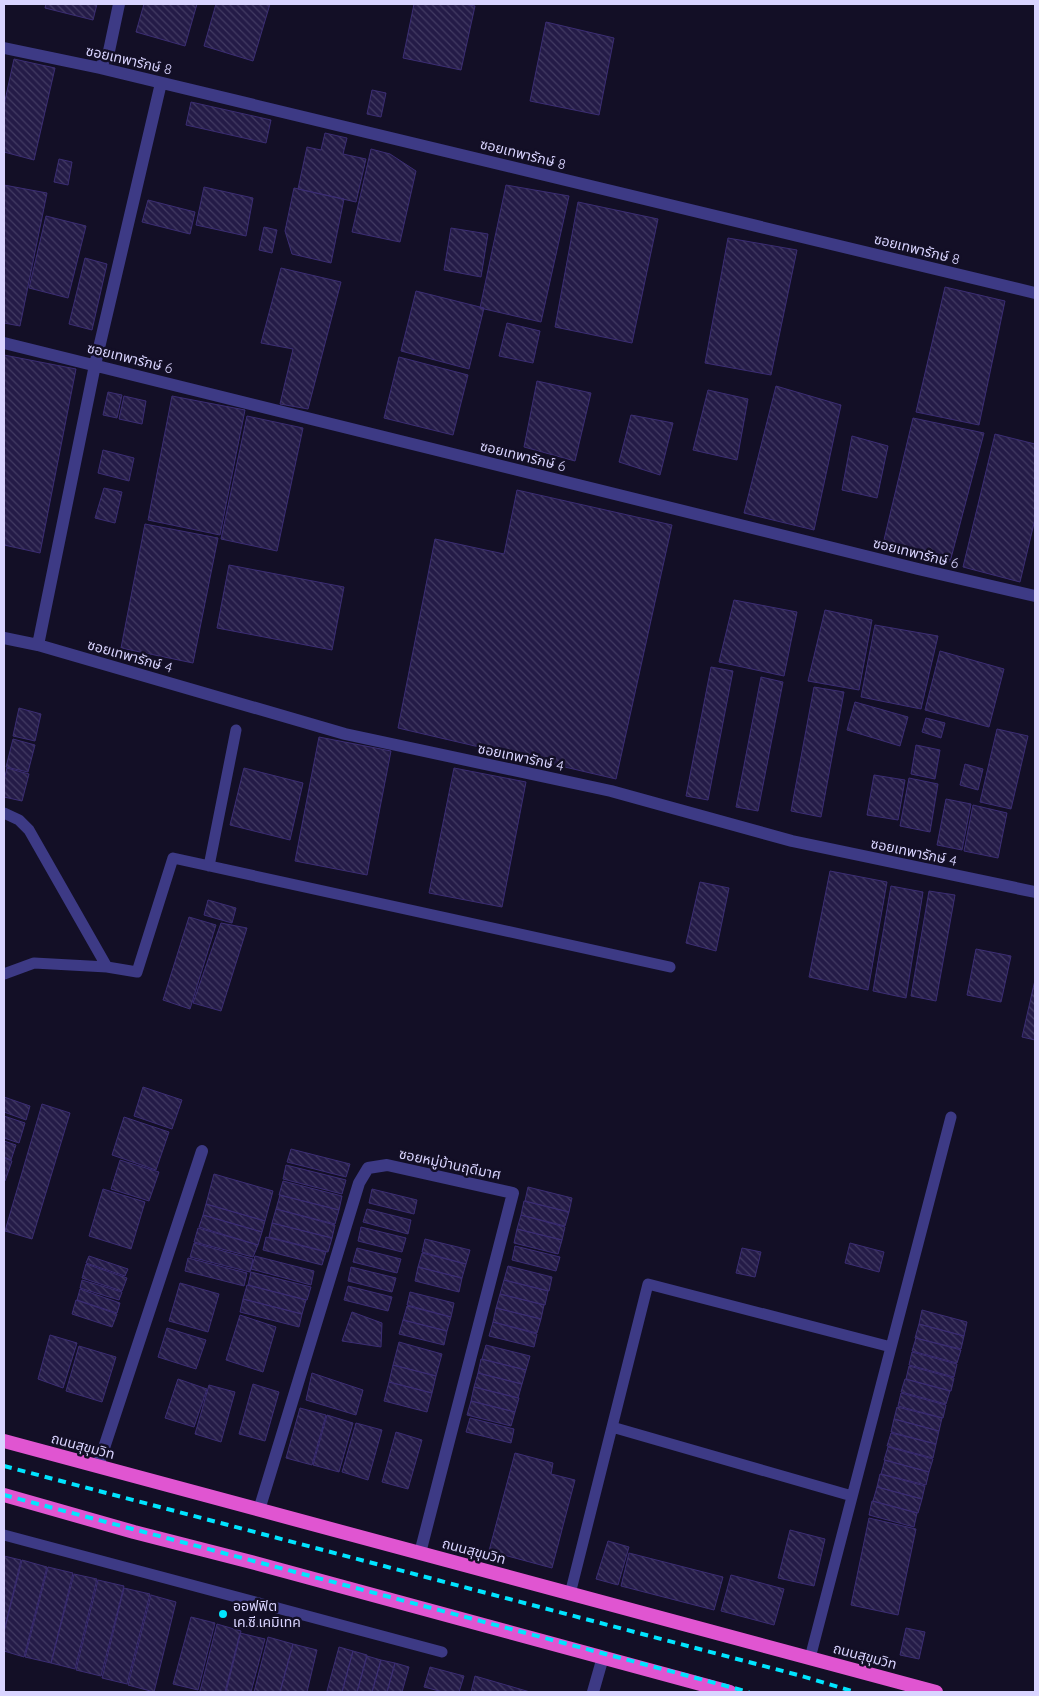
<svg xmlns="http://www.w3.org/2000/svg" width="1039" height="1696" font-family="Quicksand,'Noto Sans Thai',sans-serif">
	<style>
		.building { fill: url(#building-back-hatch); stroke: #3b2d73 }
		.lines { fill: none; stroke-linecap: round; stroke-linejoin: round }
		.service { stroke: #3d3a85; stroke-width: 11 }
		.minor { stroke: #3d3a85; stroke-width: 12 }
		.trunk { stroke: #e055d1; stroke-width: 14 }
		.rail { stroke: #00e5ff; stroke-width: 4; stroke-dasharray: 8 6; stroke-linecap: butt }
		.poi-dot { fill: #00e5ff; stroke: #130f26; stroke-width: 2 }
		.labels { text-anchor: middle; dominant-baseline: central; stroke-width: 5; stroke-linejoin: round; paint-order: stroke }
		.street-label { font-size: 14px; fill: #d9d4ff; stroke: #130f26 }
		.poi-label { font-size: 14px; fill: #d9d4ff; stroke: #130f26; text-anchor: start }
	</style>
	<defs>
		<pattern id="building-back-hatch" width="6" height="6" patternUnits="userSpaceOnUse" patternTransform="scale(1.25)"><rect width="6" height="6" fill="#241b47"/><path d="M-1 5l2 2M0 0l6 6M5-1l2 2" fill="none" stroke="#433b63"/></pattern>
	</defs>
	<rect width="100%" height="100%" fill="#130f26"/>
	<path class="building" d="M46,4H97L93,20L45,8Z
		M144,4H197L185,46L136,32Z
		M216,4H270L253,61L204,46Z
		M414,4H464L475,6L461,70L403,58Z
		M546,22L614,38L599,115L530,101Z
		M14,59L55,68L34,160L4,152V105Z
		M372,90L386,93L381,117L367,114Z
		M191,102L271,120L266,143L186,125Z
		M325,133L347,138L343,154L366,159L356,202L298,189L307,147L321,150Z
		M371,149L390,154L416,171L400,242L352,232Z
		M59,159L72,162L68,185L54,182Z
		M4,185L47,193L20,326L4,323Z
		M506,185L569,196L541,322L480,308Z
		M204,187L253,198L246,236L196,225Z
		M294,188L344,199L331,263L292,254L285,231Z
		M148,200L195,212L190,234L142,222Z
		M578,202L658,219L632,343L555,327Z
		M46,216L86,226L68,298L29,288Z
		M264,227L277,230L272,253L259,250Z
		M451,228L488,234L481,277L444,270Z
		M728,238L797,250L771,375L705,363Z
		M85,258L107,264L92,330L69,324Z
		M281,268L341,282L308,409L280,404L293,349L261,343Z
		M945,287L1005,301L979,425L916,412Z
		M416,291L484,308L469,369L401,351Z
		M507,323L540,331L533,363L499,356Z
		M4,355L76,369L40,553L4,545Z
		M399,357L468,375L453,435L384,418Z
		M537,381L591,393L575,461L524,447Z
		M776,386L841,405L814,530L744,513Z
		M708,390L748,399L737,460L693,450Z
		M108,392L122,395L117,418L103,415Z
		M124,396L146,401L142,424L119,419Z
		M172,396L245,410L220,535L148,520Z
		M631,415L673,423L660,475L619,462Z
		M247,416L303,428L277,551L221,539Z
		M913,418L984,433L950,562L883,544Z
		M995,434L1035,444V519L1020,582L963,567Z
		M852,436L888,446L877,498L842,490Z
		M103,450L134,458L129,481L98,473Z
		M104,488L122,492L115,523L95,518Z
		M517,490L672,525L616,779L398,728L435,539L504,554Z
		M145,524L218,538L193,663L121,648Z
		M229,565L344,587L332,650L217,628Z
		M734,600L797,612L784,676L719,662Z
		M825,610L872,620L859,690L808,681Z
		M875,625L938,636L921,709L861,697Z
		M940,651L1004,669L989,727L925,710Z
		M711,667L733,671L708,800L686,796Z
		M761,677L783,682L758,811L736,807Z
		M814,687L844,692L821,817L791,811Z
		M855,702L908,717L900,746L847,730Z
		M19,708L41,714L35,741L13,736Z
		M926,718L945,723L941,738L922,732Z
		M997,729L1028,736L1011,809L980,802Z
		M319,737L391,751L367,875L295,861Z
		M13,739L35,745L28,772L6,767Z
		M916,745L940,750L935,779L911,774Z
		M965,764L983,769L978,790L960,785Z
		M7,768L29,774L22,801L4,797V780Z
		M244,768L303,783L290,840L230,825Z
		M454,768L526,782L502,907L429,893Z
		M874,775L905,780L898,820L867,815Z
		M909,778L938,784L930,832L900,826Z
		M946,799L971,804L962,850L937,845Z
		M973,805L1007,813L998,858L964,851Z
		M830,871L887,882L868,990L809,977Z
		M700,882L729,888L716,951L686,943Z
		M891,886L923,892L906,998L873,991Z
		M929,891L955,895L936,1001L911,996Z
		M208,900L236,908L232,923L204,915Z
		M189,917L216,925L190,1009L163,1000Z
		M221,923L247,928L221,1011L193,1003Z
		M976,949L1011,956L1001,1002L967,995Z
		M1035,980V1040L1022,1037Z
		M143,1087L182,1100L172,1129L134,1116Z
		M4,1097L30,1106L26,1120L4,1112Z
		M42,1104L70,1113L32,1239L5,1231Z
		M4,1116L25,1123L19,1143L4,1138Z
		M124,1117L169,1132L156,1170L112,1155Z
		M4,1141L16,1145L11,1160L4,1157Z
		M291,1149L350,1164L346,1177L287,1162Z
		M4,1158L12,1161L5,1181L4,1180Z
		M120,1160L159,1172L149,1201L111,1189Z
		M286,1165L346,1180L342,1194L283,1179Z
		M214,1174L273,1191L265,1221L206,1204Z
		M283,1181L342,1196L339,1210L279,1195Z
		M528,1187L572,1198L569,1212L525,1201Z
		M103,1189L145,1202L131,1249L89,1236Z
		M372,1189L417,1200L414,1214L369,1203Z
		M280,1195L339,1210L335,1224L276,1209Z
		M524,1201L569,1212L565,1226L521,1215Z
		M206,1204L265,1221L262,1232L203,1215Z
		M276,1209L335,1225L332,1238L272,1223Z
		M367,1209L411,1220L408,1234L363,1222Z
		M203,1215L262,1232L258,1245L199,1227Z
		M521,1215L565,1227L562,1240L517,1229Z
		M272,1223L332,1238L328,1252L269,1237Z
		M361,1227L406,1238L402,1252L358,1241Z
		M198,1228L258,1245L253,1257L194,1242Z
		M517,1229L562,1240L558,1254L514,1243Z
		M266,1237L326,1252L322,1265L263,1250Z
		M425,1239L470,1250L466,1264L422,1252Z
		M194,1243L253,1259L250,1272L190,1257Z
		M850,1243L884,1252L879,1272L845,1263Z
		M515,1246L560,1257L556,1271L512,1260Z
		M357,1248L401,1259L397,1273L353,1262Z
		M742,1248L761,1252L755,1277L736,1273Z
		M422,1253L466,1264L462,1278L418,1267Z
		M89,1256L128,1269L125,1276L86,1263Z
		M255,1256L314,1271L311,1285L251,1269Z
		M188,1258L247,1273L244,1286L185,1271Z
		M86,1264L127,1278L122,1291L82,1278Z
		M508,1266L552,1277L549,1291L504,1280Z
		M351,1267L396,1278L392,1292L348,1281Z
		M418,1267L462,1278L459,1292L415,1281Z
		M251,1272L311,1287L307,1300L248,1285Z
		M82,1280L122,1292L119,1300L80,1288Z
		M504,1280L548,1291L545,1305L500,1294Z
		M180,1283L219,1294L208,1332L169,1321Z
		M247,1285L306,1300L302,1314L243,1299Z
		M348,1286L392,1297L388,1311L344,1300Z
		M80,1289L120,1303L117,1313L77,1300Z
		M410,1292L454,1303L451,1317L407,1305Z
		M500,1294L544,1305L541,1319L496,1308Z
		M243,1299L302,1314L299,1327L240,1312Z
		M76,1300L117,1314L112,1327L72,1314Z
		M407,1306L451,1317L447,1331L403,1320Z
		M496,1308L541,1319L537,1333L493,1322Z
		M922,1310L967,1322L964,1336L919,1324Z
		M352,1312L382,1323L381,1347L342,1341Z
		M240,1315L276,1327L263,1372L226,1360Z
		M403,1320L447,1331L444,1345L399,1334Z
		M493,1322L537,1334L534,1347L489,1336Z
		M919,1324L964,1336L961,1349L915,1338Z
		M167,1328L206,1340L196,1369L158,1357Z
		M50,1335L77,1343L63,1388L38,1379Z
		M916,1338L961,1350L957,1363L912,1351Z
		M399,1342L442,1354L436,1376L393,1365Z
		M486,1345L530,1356L526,1370L482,1359Z
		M79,1346L116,1357L102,1402L66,1391Z
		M912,1352L957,1364L954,1377L909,1365Z
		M481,1359L526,1370L522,1384L478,1373Z
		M393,1365L436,1376L432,1393L389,1382Z
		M909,1366L954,1378L951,1391L906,1379Z
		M312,1373L363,1390L356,1415L306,1400Z
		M478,1373L522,1384L518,1398L474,1387Z
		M178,1379L207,1389L194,1427L165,1418Z
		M905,1379L950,1391L946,1404L901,1392Z
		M389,1382L432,1393L427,1412L384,1401Z
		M253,1384L279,1392L265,1441L239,1434Z
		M209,1385L235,1392L221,1442L195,1434Z
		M474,1387L519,1398L515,1412L471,1401Z
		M901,1393L946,1405L943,1418L898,1406Z
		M471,1401L515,1412L511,1426L467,1415Z
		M897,1407L942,1418L939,1431L894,1419Z
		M300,1408L326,1415L312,1465L286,1458Z
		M327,1415L353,1423L339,1472L313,1465Z
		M470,1418L514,1429L511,1443L466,1432Z
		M894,1419L939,1431L936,1444L891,1432Z
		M356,1423L382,1430L368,1480L342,1472Z
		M396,1432L422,1440L408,1489L382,1482Z
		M891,1433L936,1444L933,1458L887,1446Z
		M888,1447L933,1459L929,1472L884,1460Z
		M515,1453L553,1463L551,1474L575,1480L552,1568L489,1551Z
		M885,1460L929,1472L926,1485L881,1474Z
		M880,1474L925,1486L922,1499L877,1487Z
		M877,1487L922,1499L918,1513L873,1501Z
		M872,1501L917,1513L914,1527L869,1515Z
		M869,1518L916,1529L898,1615L851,1605Z
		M790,1530L825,1539L814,1586L778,1578Z
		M608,1541L629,1547L618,1585L596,1579Z
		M629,1553L723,1577L714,1610L621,1586Z
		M4,1556L21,1560L4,1631Z
		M22,1560L47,1567L24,1657L4,1651V1632Z
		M48,1567L73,1573L51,1663L25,1657Z
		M74,1574L97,1579L75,1669L51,1663Z
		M731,1575L784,1589L774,1625L721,1611Z
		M98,1580L124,1586L101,1676L76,1670Z
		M124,1588L150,1594L127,1684L102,1678Z
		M151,1595L176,1602L154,1692L128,1685Z
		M191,1617L215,1623L198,1690L173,1684Z
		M217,1624L241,1631L226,1692H203L200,1691Z
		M906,1628L925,1632L919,1659L900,1655Z
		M240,1633L265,1639L251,1692H225Z
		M268,1637L293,1644L280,1692H254Z
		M293,1644L317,1650L307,1692H280Z
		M339,1647L353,1651L342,1692H332L327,1691Z
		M353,1651L367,1655L357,1692H342Z
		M367,1656L381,1660L372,1692H357Z
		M381,1660L395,1663L387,1692H372Z
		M395,1663L409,1667L402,1692H387Z
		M430,1667L464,1676L459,1692H443L424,1687Z
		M475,1676L530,1692H471Z"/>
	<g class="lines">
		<path class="service" d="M4,813L19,820L29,830L107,967
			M209,866L236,730
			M4,974L34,963L107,967L137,972L173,858L670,967
			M612,1427L852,1496
			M4,1535L442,1652
			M570,1594L648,1284L891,1347
			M810,1658L951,1117"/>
		<path class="minor" d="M4,48L100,68L1035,293
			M100,68L109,51L119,4
			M4,343L918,569L1035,596
			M4,638L38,645L345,734L611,791L792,841L1035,892
			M38,645L95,365L161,83
			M98,1466L202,1151
			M259,1510L359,1183L368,1168L387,1165L513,1193L420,1553
			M593,1692L603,1657"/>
		<path class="trunk" d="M4,1441L936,1692
			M4,1495L134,1532L255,1563L730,1692"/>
		<path class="rail" d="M4,1466L798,1675L855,1692
			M4,1495L749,1692"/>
	</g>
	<circle class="poi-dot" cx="223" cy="1614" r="5"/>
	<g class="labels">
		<g class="street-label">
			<text transform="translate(129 60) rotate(13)">ซอยเทพารักษ์ 8</text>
			<text transform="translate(523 154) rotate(14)">ซอยเทพารักษ์ 8</text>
			<text transform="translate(917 249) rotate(14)">ซอยเทพารักษ์ 8</text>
			<text transform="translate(130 358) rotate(14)">ซอยเทพารักษ์ 6</text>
			<text transform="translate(523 456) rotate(14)">ซอยเทพารักษ์ 6</text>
			<text transform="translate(916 553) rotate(14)">ซอยเทพารักษ์ 6</text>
			<text transform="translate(130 656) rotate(16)">ซอยเทพารักษ์ 4</text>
			<text transform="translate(521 757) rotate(12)">ซอยเทพารักษ์ 4</text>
			<text transform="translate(914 852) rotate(12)">ซอยเทพารักษ์ 4</text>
			<text transform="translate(450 1164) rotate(12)">ซอยหมู่บ้านฤดีมาศ</text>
			<text transform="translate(83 1446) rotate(15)">ถนนสุขุมวิท</text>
			<text transform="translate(474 1551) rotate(15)">ถนนสุขุมวิท</text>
			<text transform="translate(865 1656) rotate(15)">ถนนสุขุมวิท</text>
		</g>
		<g class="poi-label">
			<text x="233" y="1606">ออฟฟิต<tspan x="233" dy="16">เค.ซี.เคมิเทค</tspan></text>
		</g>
	</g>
	<rect width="1039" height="1696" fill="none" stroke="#d9d4ff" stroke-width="10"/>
</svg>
